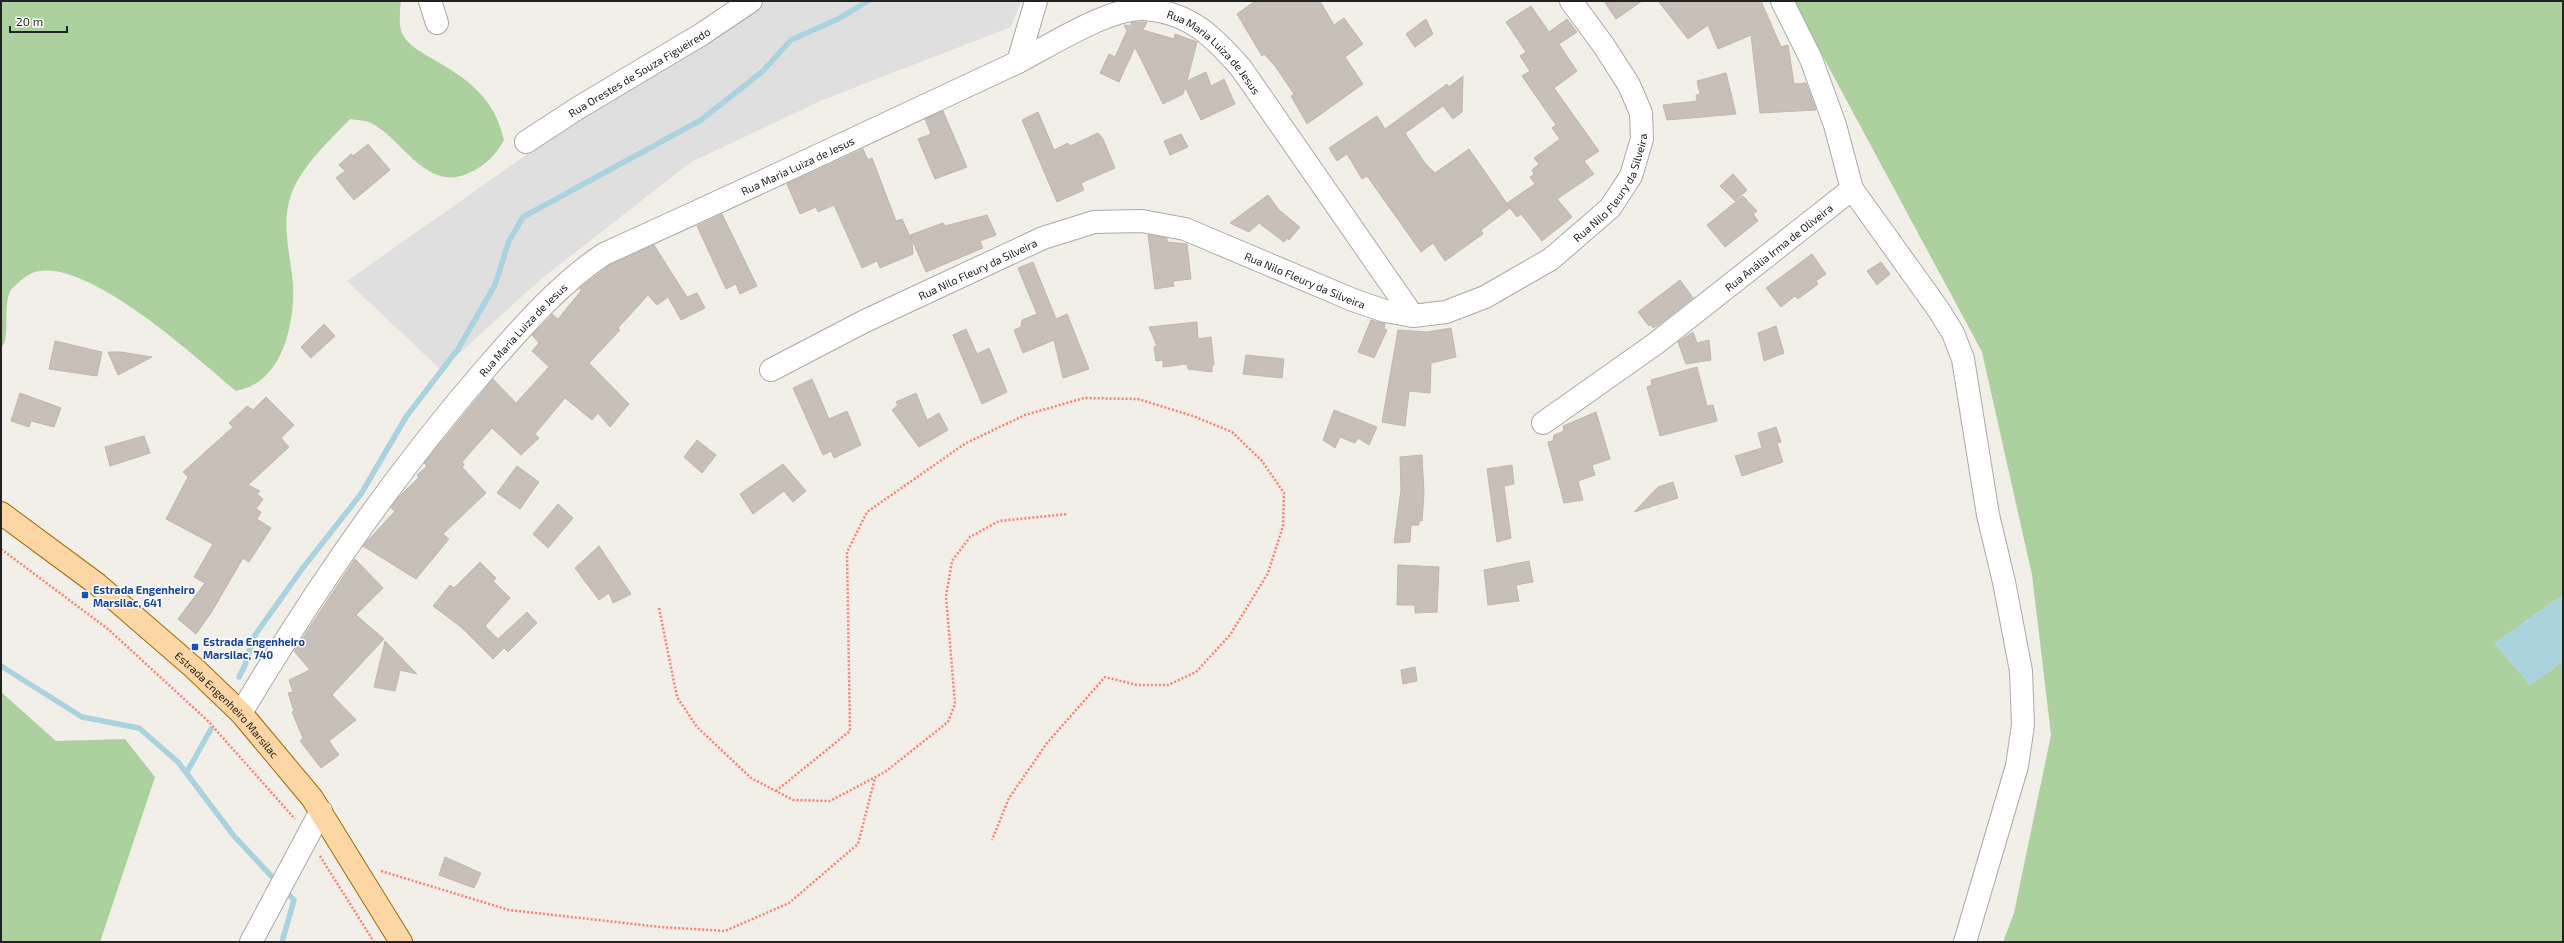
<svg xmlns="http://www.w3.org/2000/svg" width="2564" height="943" font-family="'Exo 2',sans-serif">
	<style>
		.residential { fill: #e0dfdf }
		.forest { fill: #add19e }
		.water { fill: #aad3df }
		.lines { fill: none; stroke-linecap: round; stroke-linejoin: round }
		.stream { stroke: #aad3df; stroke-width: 5.5 }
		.building { fill: #c7bfb8; stroke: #c4b6ab }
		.minor-casing { stroke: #a9a9a9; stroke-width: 24 }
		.major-casing { stroke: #a06b00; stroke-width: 24 }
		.path { stroke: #fa8072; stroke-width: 2.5; stroke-dasharray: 2 2; stroke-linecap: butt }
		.minor { stroke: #fff; stroke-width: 22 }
		.major { stroke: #fcd6a4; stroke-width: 22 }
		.transit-dot { fill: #1a4fb4; stroke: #fff; stroke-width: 1.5 }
		.labels { text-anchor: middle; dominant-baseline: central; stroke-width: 3; stroke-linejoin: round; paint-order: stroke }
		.street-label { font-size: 11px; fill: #222; stroke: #fff }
		.transit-label { font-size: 11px; font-weight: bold; fill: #164399; stroke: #fff; text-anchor: start }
	</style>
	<rect width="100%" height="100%" fill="#f2efe9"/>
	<path class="residential" d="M765,1H1021L1011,27L825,99L691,162L541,279L441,370L347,281L593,108L759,7Z"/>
	<path class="forest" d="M1,1H401C400,11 398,26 403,35C408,45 421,52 431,58C468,79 494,97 504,140C495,156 486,165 469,173C426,193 403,139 371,123C365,120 356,120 350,119C329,141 305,163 293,190C280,221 290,252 293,283C295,316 286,368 253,385C248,388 241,389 236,391C201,362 69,239 24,278C20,281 14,286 11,290C2,304 11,341 1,348Z
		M1793,1H2563V595L2495,643L2530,685L2563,661V942H2003L2014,913L2051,735L2032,575L1982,352Z
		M1,692L56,741L125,739L155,777L100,942H1Z"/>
	<path class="water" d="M2563,595V661L2530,685L2495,643Z"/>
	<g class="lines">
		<path class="stream" d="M1,666L82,717L139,728L178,762L234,836L277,882
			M239,677L245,665L253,638L302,569L361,494L406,417L458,349L495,285L509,241L523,217L701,120L763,71L791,40L838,19L868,1
			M187,772L211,729
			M282,942L294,900L284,890"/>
	</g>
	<path class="building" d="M1255,1H1320L1334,25L1344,18L1363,44L1345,57L1363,84L1307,124L1291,96L1294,94L1275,66L1264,54L1262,56L1237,14Z
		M1604,1H1642L1616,19Z
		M1658,1H1761L1781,47L1788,45L1794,84L1806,83L1816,110L1760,113L1751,35L1718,49L1708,25L1688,39Z
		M1531,6L1549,32L1567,19L1577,32L1559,44L1577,71L1554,88L1599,151L1584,161L1594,174L1557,199L1572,217L1542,241L1521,214L1517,217L1510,208L1481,230L1483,234L1445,261L1433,243L1421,252L1367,176L1362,179L1347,154L1337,161L1329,148L1377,116L1385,129L1447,84L1449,87L1463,76L1462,112L1453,119L1443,106L1405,133L1425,163L1435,173L1469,149L1508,205L1507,203L1535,184L1530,177L1534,174L1532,170L1539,164L1534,158L1560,139L1552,128L1556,125L1522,76L1530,71L1520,56L1526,52L1506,22Z
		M1426,19L1433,34L1415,47L1406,34Z
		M1132,22H1147L1143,30L1174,39L1175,34L1197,42L1187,81L1206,72L1211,86L1224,79L1235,104L1201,120L1185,87L1183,94L1163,104L1135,47L1119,82L1100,73L1109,54L1115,57L1127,31L1124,25L1130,26Z
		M1726,73L1736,114L1667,120L1663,105L1697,101L1696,95L1700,94L1697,81Z
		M943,111L967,167L935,179L918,139L931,134L925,119Z
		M1038,112L1054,150L1068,143L1070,146L1098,133L1103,139L1115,168L1081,183L1084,190L1057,202L1022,120Z
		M1181,134L1188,147L1170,155L1164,141Z
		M368,144L390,170L354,200L336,178L345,171L339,165L351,154L353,156Z
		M863,149L868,160L872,158L896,221L902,219L912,241L913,254L880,268L877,261L862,268L834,205L818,212L816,207L800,214L787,184Z
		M1733,174L1747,190L1735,201L1720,186Z
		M1268,195L1279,210L1300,227L1289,240L1287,238L1284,242L1259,223L1249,232L1230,223Z
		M1743,196L1757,211L1753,214L1758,221L1725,247L1707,225Z
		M722,214L757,286L740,294L736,284L726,289L697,226Z
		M987,215L996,235L980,241L983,248L926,272L910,235L943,223L945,226Z
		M1148,235L1167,238V242L1187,244L1191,279L1173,281L1174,286L1155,289Z
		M654,245L687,297L697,293L705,308L681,320L668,297L657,305L648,295L618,328L620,330L589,363L629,404L610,427L598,413L592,420L565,398L535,434L539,438L521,455L492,428L462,462L464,465L462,467L486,493L443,534L449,539L416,579L363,546L395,511L391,508L397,499L419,477L417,475L427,466L424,463L429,457L493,379L516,403L549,367L532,351L539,343L532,335L551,316L552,314L558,319L581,291L580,288L610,265Z
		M1812,254L1826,274L1816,281L1818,284L1798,299L1795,296L1781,307L1766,288Z
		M1033,262L1056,319L1067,314L1089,369L1063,378L1054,340L1023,353L1014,330L1021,327L1022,320L1037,314L1018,268Z
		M1881,262L1890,274L1877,285L1867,271Z
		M1680,280L1693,298L1661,323L1653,328L1650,324L1649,326L1638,312Z
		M1371,320L1385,324L1384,329L1387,330L1374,358L1358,352Z
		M1197,322L1198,339L1211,337L1214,365H1212V372L1188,369L1187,364L1163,367V360L1156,361L1154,347L1157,346L1149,327Z
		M324,324L335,336L311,358L301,347Z
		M1776,326L1784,353L1764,361L1758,333Z
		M1451,328L1456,357L1431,363L1430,393L1409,391L1405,426L1382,422L1398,330L1427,332Z
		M966,329L977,354L989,348L1007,392L982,404L953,335Z
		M1693,332L1697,343L1709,340L1711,360L1686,364L1678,342Z
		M55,341L102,352L97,376L49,369Z
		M108,352H121L152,357L118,375Z
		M1246,355L1284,359L1282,378L1243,374Z
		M1697,367L1707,406L1713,405L1717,421L1660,436L1647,387L1652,385L1651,380Z
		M812,379L829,419L847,411L861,445L834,458L831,451L823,455L793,388Z
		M20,393L61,408L54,427L31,421L29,427L11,421Z
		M916,393L927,420L939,413L948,430L919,447L892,410L898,405L896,402Z
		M266,397L294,425L281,438L289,447L248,485L260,491L257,494L263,499L256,509L261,512L257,519L271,528L249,562L243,558L211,613L196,634L178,619L205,583L194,577L213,544L166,519L188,477L183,472L233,427L229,423L247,406L253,410Z
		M1334,410L1377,427L1369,445L1358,438L1355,443L1340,437L1335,448L1323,440Z
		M1596,412L1610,459L1592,465L1595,475L1578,481L1583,500L1564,503L1548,442L1553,441L1554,435L1564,431L1563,426Z
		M1776,427L1781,442L1777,443L1783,462L1742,476L1735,456L1762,448L1758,433Z
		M144,436L150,453L110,466L105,447Z
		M697,440L716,455L702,473L684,457Z
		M1422,455L1424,493L1422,521H1419V525H1411L1410,542L1394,543L1401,490L1400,457Z
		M783,464L806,491L793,502L784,491L753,514L740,494Z
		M1512,465L1514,484L1504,486L1511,538L1497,542L1487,469Z
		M517,466L539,482L520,509L497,493Z
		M1673,482L1678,498L1634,512L1658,487Z
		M558,504L573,518L548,548L533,534Z
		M599,546L631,594L613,603L609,593L599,600L575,568Z
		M355,559L383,588L356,615L384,639L332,695L356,720L329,741L339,755L321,768L300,741L303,738L292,712L294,711L288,693L293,692L289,680L310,670L294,651Z
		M1529,561L1533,582L1516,585L1519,601L1488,605L1484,570Z
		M480,562L496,578L493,581L510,598L485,626L498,639L527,612L537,623L508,652L504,648L493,659L461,627L433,606L450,585L454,588Z
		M1398,565L1439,567L1437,612L1415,613V605H1397Z
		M385,641L417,674L400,670L395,691L374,687Z
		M1415,667L1417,681L1403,684L1401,670Z
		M445,857L481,873L474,888L439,875Z"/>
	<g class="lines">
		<g class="minor-casing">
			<g id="minor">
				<path d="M430,1L437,23"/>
				<path d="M1782,1L1811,59L1835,125L1852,189L1938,309L1953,333L1963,359L1988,515L2004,582L2021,671L2023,725L2017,766L1965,942"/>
				<path d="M1018,62L1036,1"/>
				<path id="s1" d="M526,142L578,108L702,34L751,1"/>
				<path id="s2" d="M771,370L865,321L1043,238L1094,222L1142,221L1185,229L1353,300L1385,311L1413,316L1446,312L1485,297L1551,259L1610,208L1631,176L1642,139L1641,113L1629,85L1604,46L1571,1"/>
				<path id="s3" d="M1543,423L1655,344L1852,189"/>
				<path id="s4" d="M241,713C313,592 394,474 487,367C523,326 558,285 604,254C742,192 879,127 1016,63C1048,47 1109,7 1144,9C1189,12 1213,36 1241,68L1413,316"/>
				<path d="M251,942L321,811"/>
			</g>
		</g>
		<g class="major-casing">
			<g id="major">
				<path id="s5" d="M1,513L97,584L194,668L241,713L312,798L401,942"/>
			</g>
		</g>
		<path class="path" d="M1,549L108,629L208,721L295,819
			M659,608L677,697L697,727L751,778L793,800L830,801L885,772L948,722L955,704L946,596L952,561L970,537L999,521L1068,514
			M776,791L850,731L847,552L867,512L966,443L1025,415L1084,398L1138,399L1193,416L1232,432L1262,461L1284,493L1283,526L1268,573L1230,635L1196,672L1168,685H1137L1105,677L1047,743L1009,798L992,840
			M320,856L374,942
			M381,871L509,910L660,927L725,931L789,903L858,844L875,778"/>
		<use href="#minor" class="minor"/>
		<use href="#major" class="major"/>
	</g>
	<g class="transit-dot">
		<rect x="81" y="591" width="8" height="8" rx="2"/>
		<rect x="191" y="643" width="8" height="8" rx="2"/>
	</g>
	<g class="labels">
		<g class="street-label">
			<text stroke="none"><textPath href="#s4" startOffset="1268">Rua Maria Luiza de Jesus</textPath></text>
			<text stroke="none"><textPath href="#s1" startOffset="133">Rua Orestes de Souza Figueiredo</textPath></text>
			<text stroke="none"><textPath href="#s4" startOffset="801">Rua Maria Luiza de Jesus</textPath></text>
			<text stroke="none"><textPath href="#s2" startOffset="939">Rua Nilo Fleury da Silveira</textPath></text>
			<text stroke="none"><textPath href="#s3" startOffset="294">Rua Anália Irma de Oliveira</textPath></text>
			<text stroke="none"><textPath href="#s2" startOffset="230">Rua Nilo Fleury da Silveira</textPath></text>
			<text stroke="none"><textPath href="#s2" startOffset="578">Rua Nilo Fleury da Silveira</textPath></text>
			<text stroke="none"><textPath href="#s4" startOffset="477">Rua Maria Luiza de Jesus</textPath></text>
			<text stroke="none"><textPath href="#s5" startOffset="297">Estrada Engenheiro Marsilac</textPath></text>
		</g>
		<g class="transit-label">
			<text x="93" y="589">Estrada Engenheiro<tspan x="93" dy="13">Marsilac, 641</tspan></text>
			<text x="203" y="641">Estrada Engenheiro<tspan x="203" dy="13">Marsilac, 740</tspan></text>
		</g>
	</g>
	<rect width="2564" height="943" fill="none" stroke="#222222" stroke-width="4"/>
	<path d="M10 26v6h57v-6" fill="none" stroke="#222222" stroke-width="2"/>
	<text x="16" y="26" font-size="12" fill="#222222" stroke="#ffffff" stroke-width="3" paint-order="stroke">20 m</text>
</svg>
